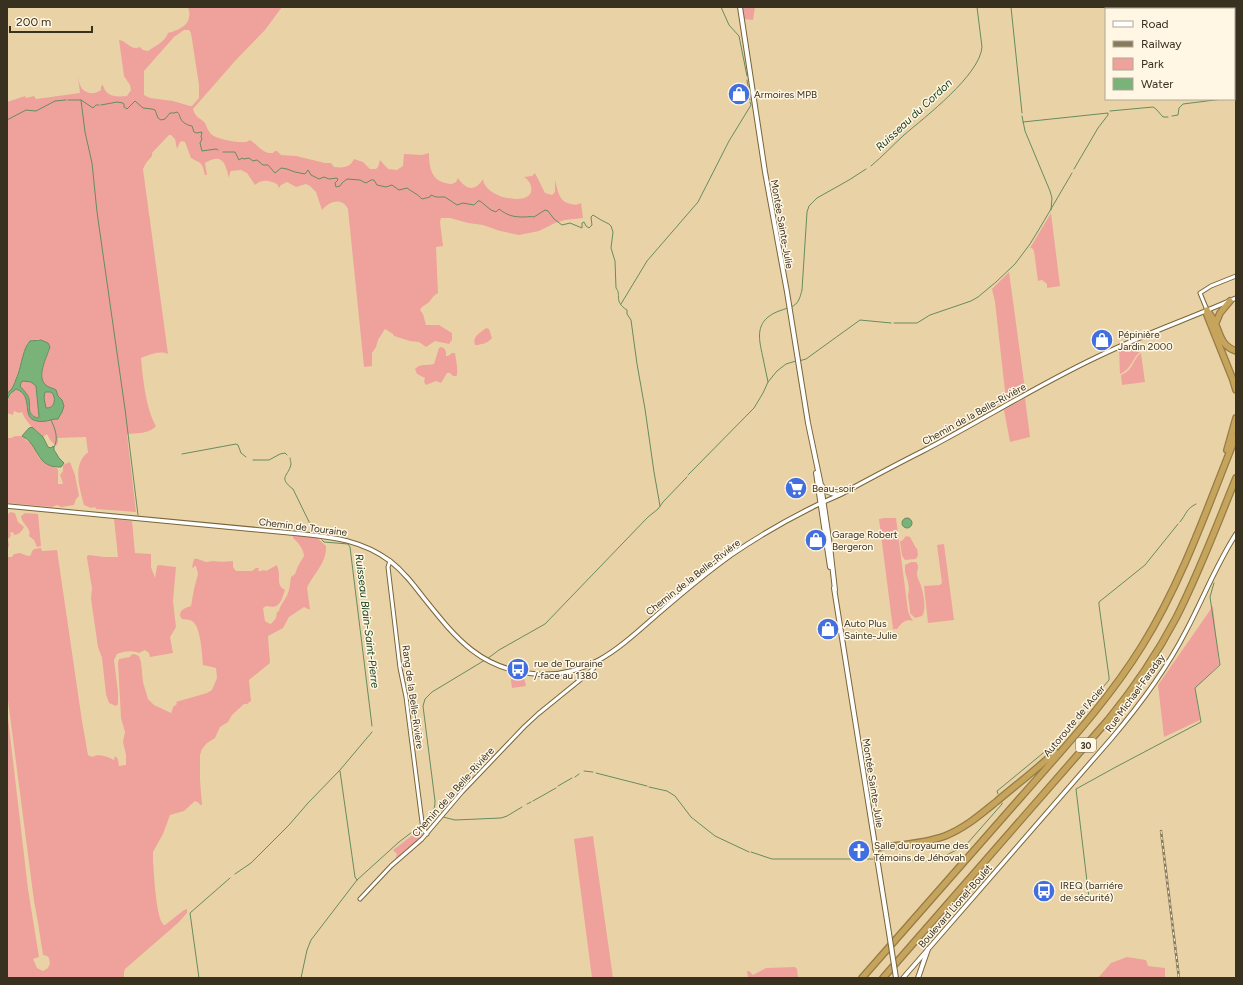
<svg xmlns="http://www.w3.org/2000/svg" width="1243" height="985" font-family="Figtree,sans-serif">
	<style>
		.green { fill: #efa29c; fill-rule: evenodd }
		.water { fill: #79b37a; stroke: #668c5f; fill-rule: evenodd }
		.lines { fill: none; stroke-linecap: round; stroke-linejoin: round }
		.stream { stroke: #668c5f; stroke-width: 1 }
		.minor-casing { stroke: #79653b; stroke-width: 5 }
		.tertiary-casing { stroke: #79653b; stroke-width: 5.5 }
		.secondary-casing { stroke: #79653b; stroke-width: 6 }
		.motorway-casing { stroke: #957c47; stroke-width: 8 }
		.minor { stroke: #fff; stroke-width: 3 }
		.tertiary { stroke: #fff; stroke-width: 3.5 }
		.secondary { stroke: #fff; stroke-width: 4 }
		.motorway { stroke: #c6a45c; stroke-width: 5.5 }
		.rail-casing { stroke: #887a5c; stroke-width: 2.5 }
		.rail { stroke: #fff6e4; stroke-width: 1; stroke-dasharray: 3; stroke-linecap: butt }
		.secondary-bridge-casing { stroke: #79653b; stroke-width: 6; stroke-linecap: butt }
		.secondary-bridge { stroke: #fff; stroke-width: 4 }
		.labels { text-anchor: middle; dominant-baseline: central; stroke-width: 3; stroke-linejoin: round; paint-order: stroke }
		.shield { fill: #fff6e4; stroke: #746c5a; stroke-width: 1 }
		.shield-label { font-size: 9px; font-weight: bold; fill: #39311f }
		.poi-label { font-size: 10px; fill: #39311f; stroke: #fff6e4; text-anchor: start }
		.street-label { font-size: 10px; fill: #39311f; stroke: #fff6e4 }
		.water-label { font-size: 11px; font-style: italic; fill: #113a14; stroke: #fff6e4 }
	</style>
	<rect width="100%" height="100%" fill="#e9d3a6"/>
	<path class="green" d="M188,7H282L265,30L235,61L193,109C196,119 200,117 205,123C207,127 208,131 211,134C216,139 238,143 245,142C247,142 248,141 250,140C258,145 263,154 273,153L275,151H277L281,155L296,156L325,163H331L334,167C342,168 350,168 354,159L363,162L370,169H376L378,167L380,160L388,169L397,170L403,166L404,154L422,155L429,153C429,171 433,183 452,184L456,182L458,178C466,190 475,192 483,179C485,200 536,207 531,187C531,183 527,179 524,177L532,176L535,173L545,193L552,195L555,192V180C558,191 559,202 571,204C575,205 577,205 581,203L583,218L565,220L555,223L539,231L519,235L500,231L483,225L468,223L450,218H441L440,222L443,246L436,247L438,293C431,297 432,300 428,303C424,306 422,306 420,310L423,314L426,325H439L452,333V340L449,344L435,341L426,347L419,342L410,341L394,336L393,334L385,329L378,340L376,347L372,353V366L364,367L348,209C342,197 330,201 322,210L316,192L310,186L306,184L296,187L287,182L281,185L279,188L277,184C269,180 262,179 255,185L247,173L241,170L231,171L230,173L229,178C225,162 222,153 205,163L207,175H205C202,162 202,164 191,158L185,142L182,141L180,142L177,149L175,139L171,135H169L152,153V156L146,163L143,169L168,354C159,350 149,355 141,358C143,379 146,409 156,426C150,434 136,433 127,434L136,512L96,509L95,507L91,508L84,505C80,489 72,466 87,453H88L86,437L58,438V443L56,446L50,440L47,434L43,437C35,429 26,423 22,412L19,413L14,411L13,415L7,413C7,401 7,397 16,389L25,395C29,406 25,421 40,421C44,421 47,421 50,420H51L60,417C68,400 60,404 56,390C53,388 49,388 47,386C36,378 46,358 50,349L39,339L30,341L27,343L15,381L11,390L7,394V102L25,96L26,98L34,96L36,99L80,93L78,77C79,80 79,84 81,87C85,94 95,95 101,90V86L103,85C106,97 116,97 127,96L131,90L130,85L124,76L119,40C127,41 131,51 140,47L143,50L148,51C155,46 165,42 168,33C175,31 188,27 189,17C190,14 189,10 188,7ZM184,30H189L191,33L199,85V98L192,106H190L173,101L150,98L144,95V71L174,37Z
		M743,7H755L753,20L744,19Z
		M1051,213L1060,286L1047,288V284L1042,280L1038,281L1034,251L1032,248H1030Z
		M1009,272L1025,389C1020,395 1013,399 1006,400L995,302L992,289Z
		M486,328L489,329L492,338C488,343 481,345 475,345C472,336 480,333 486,328Z
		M1138,342L1140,344L1141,351C1132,358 1132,369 1120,374L1119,349Z
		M441,347C446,348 446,352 446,356H448L452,353H455C456,359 458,369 457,375L456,376H453L450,373H447L441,383L436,381L426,385L424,382L425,378L417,374L415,369C420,363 428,366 434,364L439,348Z
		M1141,353L1145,382L1122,385L1121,375C1134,370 1132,360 1141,353Z
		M23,381L31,382L36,386L39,417L37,418C25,412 32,406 28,396C26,392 22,389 20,386Z
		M51,391C56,395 55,402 52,407L47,409C43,405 43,396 46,392Z
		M1025,398L1030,437L1010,442L1004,410Z
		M15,436H22L25,437V439L28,442H31L39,458L48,464L58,469V484H62L63,483L60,475L63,471V465L70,462L75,475L79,496L76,499L74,505L61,507L57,505L52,507L7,503V438H11Z
		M10,512L15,513L18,522L24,527C22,532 18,535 14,535L13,532L10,533L11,536L8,539L9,546L8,548L7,515Z
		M25,513L38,514L41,546L37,547L34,540L29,536C32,528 22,525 21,516Z
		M884,518H896L908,611L910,616L913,621C905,618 901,624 897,629H893L879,519Z
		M114,519L132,521L135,553L151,554V567L155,578L157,566L159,565L176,567L173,601L176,627L170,637L173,653L150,657L149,653L145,650L139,653C132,650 124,651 117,654L114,660L118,692V704L116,706L109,703L106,694L102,658L98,647L91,599L92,588L87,558V556L89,555L104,557H118Z
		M293,535L316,537L326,546C327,563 313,574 307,588L310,609H308L304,607L289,617L283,628L268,636L270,663L249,680L251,701L247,704H244L232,715L228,722L220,727L215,738L207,743L202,749L200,755V780L202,805H200L199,803L195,801L184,811L170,815L163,834L153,852V861C154,872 156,920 164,925H165L184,910L187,909V913L178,923L125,969L124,972V978H7V709L28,889L39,957L33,959L37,968L43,971L48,968L50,963L49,958L47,956L43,955L38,923L34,901L7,693V557H12L14,554L20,553L28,556L31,555C32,548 35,549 41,548L42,551L57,550L82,721L88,755L92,757C99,753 108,757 114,760L115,756L118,759L119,766L126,765V755L123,742L125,732L121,718L118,663L119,659L130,657L131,655L134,654L139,656L141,662L143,682L148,699L154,705L171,713L172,711L173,707L177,704L176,702L207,693L212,690L217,678L216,668L203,665C202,655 201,626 192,621C189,619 185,620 182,619L180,616C180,609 185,608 191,606L194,589L198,574L196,566H194V568L192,567L194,559C199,558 201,561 206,562C208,562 211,561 213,561C219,562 226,562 233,561V567L236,571H252L256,568H259L258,571H260L264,570L266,571L277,565C278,568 279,572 279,575C279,582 278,586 285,590C283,596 281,606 273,607C271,607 268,606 266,606L263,608L265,621L268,623L271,624L276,618L277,612L279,611C280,605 286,599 288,593C290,588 290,582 291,577L295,574L298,566L304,556C304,550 298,542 293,538Z
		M906,536L910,537L916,548H917L918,555L916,559L905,560L902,556L900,541H902Z
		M944,544L954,620L928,623L924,586L940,585L942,583L937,545Z
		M911,562H916C920,567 917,569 917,574C917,577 919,581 920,583C923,590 927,610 922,616L915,618L910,613V610L908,596L909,589L908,582L905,572V565Z
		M1213,606L1219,665L1195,688L1200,720L1164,737L1158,685Z
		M510,673L524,677L526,686L512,688Z
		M422,828L423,836L395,860L397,854L393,850Z
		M593,836L613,978H592L574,839Z
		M1127,957L1146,960L1148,966L1165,968V978H1098L1111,963Z
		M795,967L797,969L798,978H748L747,971H749L753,975L766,968Z"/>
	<path class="water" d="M41,340L48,343L50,347C47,357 35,378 47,386C50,388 53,388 56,390L58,396L62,400L64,406L62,412L58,419C51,419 44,423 37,421C20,418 35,396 16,389L10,394L7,400V394C8,392 10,391 11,390C14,386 16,379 18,374C21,366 24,346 30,341ZM23,381L31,382L36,386L39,417L37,418C26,413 31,408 29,399C28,394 23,390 20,386L21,383ZM45,392H51C57,397 55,409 46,408L44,398Z
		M32,427L43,437L48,447L51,448L53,446L54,447V450L56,453L59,458L64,463L61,467C35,468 40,445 22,436L29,428Z
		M902 523a5 5 0 1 1 10 0a5 5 0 1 1-10 0Z"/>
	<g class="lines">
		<path class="stream" d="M721,7L729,25L739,36L747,76
			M1011,7L1022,113
			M747,80L749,92
			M749,96L750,100
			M1234,98H1236
			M68,100H81L93,108L96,105H99
			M81,100L85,132L92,163L97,212L125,409L138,515
			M101,105L117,102L123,103L124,104V107L127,109L135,101L143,108L152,109L155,110L158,118L161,120L165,119L170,113H174L177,112C181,116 178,112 180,117C182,123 187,125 192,126L194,132L197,133L202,132L201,137L202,139L200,143L202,151L216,149L218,150
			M1110,111L1153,107L1156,109L1163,117H1168
			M1022,116L1025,131L1050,191L1052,198L1051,210
			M1172,116L1178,115L1179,108L1183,104L1223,99
			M7,120L26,110L36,111L55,101L66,100
			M1023,122L1108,113V115L1098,128L1074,169
			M223,152H235L239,160L242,158L244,159L249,158L253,161L257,160L263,165H268L275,173L281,168L287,169L295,172L305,174L308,170L311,175L319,179L324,177L329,179L337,178L338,180L335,183L336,187L340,186L342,183L347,179L360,180L366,183L371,180H374L377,185L386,187L392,185L399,190L407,188C412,192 418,194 422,199L430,197L431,195L436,197H445L457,205L463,203L474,205L478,201H480L491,210L496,212L499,209C508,216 514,217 524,217C528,217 530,216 534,217L545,210L548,211L554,219L562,225L570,223L582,228V223L584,222L586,226L589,228L592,225L591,217L593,215L601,220L609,224L611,226L613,232L611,248L615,261L616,288C622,295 613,301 627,310V314L631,320L637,364L645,409L654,472L660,506
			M871,166C883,156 893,145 904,135C925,117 980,75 982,47L977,7
			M621,304L647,261L698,202L729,141L751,105L750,102
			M791,307C799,304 800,297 802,290L807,212L809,206L817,198L849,180L866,169
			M894,323H917L930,315L971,301L978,297L996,282L1015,264L1030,244L1041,226L1072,173
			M799,361L806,359L860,320L891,323
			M768,382C766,374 765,366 763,358C760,343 755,328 768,317C774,312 782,310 788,308
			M51,420C55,428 59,439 54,447
			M182,454L236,444L238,445L241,453L246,457
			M290,458C290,458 291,463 291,464C289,476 277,477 293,489L313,530
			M253,460H269L280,454L285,453L287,455
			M688,475L754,408L763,393L768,382L777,371L786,364L796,361
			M1180,522C1187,513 1186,509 1196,504
			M322,540L324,542L348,544L350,547L372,726
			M487,659L499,650L545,624L648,517L658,509L663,502L687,477
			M340,771L355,877L357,880
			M584,771L593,772
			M596,773L647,786
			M575,777L579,774
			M558,786L572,778
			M649,787L667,791L675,796L691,817L715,836L749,852
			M998,794L997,791L1002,787L1048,749L1062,736L1109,680V677L1099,605V602L1145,565L1178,524
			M533,801L556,788
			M527,804L531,802
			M433,813L439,816
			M443,817L455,820L501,818L507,816L522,807
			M424,823C431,816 435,811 435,801L423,706L425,699L432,692L485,660
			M751,852L772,859H873
			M883,859L935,861L966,845L1002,804V803
			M235,874L251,863L289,825L308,803L340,770L372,732
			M1089,898L1076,789L1114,768L1201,722L1195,688L1220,665L1210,597L1214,583
			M199,978L190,913L230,878
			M301,978L307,950L311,940L357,880L399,842L420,826"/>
		<g class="minor-casing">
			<path id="minor" d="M1207,310L1200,293L1211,286L1236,276
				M390,561L388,567L400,668L406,697L422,822L423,829L427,834
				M360,899L391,866L422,839L462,792L524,727L538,714L591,671L594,668V663"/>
		</g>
		<g class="tertiary-casing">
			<path id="tertiary" d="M7,506L302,534C334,537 363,541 390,561C403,571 413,584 423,597C455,637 480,670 536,674C590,678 621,646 659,613C682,593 706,573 731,555C756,538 783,522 811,508C822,502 834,498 845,492C871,478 897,464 923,451C981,421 1036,386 1095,358C1141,335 1189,319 1236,298
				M903,978L1111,739C1139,706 1166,670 1186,631C1203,599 1216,565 1236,534"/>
		</g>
		<g class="secondary-casing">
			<path id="secondary" d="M740,7L765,172L787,292L808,423L821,485L830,546L835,590
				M816,473L830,567
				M821,485L828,492L838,495
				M834,588L889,933
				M918,978L928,949"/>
		</g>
		<g class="motorway-casing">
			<path id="motorway" d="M1207,310V315L1233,380L1236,390
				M1207,311C1221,323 1215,344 1236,351
				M1215,325L1220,313L1230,301
				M1227,450L1236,418
				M876,848C898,845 923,844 945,836C965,828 980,815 996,802C1016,785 1036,770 1055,752
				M862,978C915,918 968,857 1021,797C1063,749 1108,701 1142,646C1182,582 1208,506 1236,436
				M883,978L1108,720C1134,688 1157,654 1176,618C1199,573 1217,525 1236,478"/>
		</g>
		<use href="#minor" class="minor"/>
		<use href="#tertiary" class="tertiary"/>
		<use href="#secondary" class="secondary"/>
		<use href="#motorway" class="motorway"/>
		<g class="rail-casing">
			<path id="rail" d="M1161,831L1179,978"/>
		</g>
		<use href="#rail" class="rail"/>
		<g class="secondary-bridge-casing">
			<path id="secondary-bridge" d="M889,933L896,978"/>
		</g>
		<use href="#secondary-bridge" class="secondary-bridge"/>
	</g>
	<defs>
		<g id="shop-disc" transform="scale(1.15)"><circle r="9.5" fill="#416fe0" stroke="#fff6e4"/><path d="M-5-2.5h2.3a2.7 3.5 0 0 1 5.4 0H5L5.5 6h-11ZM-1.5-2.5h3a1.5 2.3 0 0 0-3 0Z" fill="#fff"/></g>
		<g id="supermarket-disc" transform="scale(1.15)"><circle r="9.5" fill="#416fe0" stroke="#fff6e4"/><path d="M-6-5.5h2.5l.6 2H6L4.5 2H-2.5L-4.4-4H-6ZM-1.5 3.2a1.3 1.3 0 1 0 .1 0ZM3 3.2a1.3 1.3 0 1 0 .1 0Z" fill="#fff"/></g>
		<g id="bus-disc" transform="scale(1.15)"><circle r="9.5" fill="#416fe0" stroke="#fff6e4"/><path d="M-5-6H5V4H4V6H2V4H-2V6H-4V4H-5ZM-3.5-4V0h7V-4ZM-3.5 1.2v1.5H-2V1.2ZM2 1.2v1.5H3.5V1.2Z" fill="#fff"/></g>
		<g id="church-disc" transform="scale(1.15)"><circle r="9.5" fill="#416fe0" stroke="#fff6e4"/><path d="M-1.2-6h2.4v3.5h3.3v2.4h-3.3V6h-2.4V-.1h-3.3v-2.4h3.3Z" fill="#fff"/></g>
	</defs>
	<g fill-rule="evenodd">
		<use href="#shop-disc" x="739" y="94"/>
		<use href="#shop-disc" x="1102" y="340"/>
		<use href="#supermarket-disc" x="796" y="488"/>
		<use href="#shop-disc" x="816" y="540"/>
		<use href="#shop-disc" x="828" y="629"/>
		<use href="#bus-disc" x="518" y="669"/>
		<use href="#church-disc" x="859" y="851"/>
		<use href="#bus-disc" x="1044" y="891"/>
	</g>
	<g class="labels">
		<rect class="shield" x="1076" y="738" width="20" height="14" rx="3"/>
		<g class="shield-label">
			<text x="1086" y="745">30</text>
		</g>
		<g class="poi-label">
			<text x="754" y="94">Armoires MPB</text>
			<text x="1118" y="334">Pépinière<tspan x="1118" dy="12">Jardin 2000</tspan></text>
			<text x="812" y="488">Beau-soir</text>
			<text x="832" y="534">Garage Robert<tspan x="832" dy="12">Bergeron</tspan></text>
			<text x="844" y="623">Auto Plus<tspan x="844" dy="12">Sainte-Julie</tspan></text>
			<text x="534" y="663">rue de Touraine<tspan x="534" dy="12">/ face au 1380</tspan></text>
			<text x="874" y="845">Salle du royaume des<tspan x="874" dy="12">Témoins de Jéhovah</tspan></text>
			<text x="1060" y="885">IREQ (barriére<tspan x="1060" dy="12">de sécurité)</tspan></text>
		</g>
		<g class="street-label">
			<text transform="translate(782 224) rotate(80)">Montée Sainte-Julie</text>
			<text transform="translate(974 414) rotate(-29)">Chemin de la Belle-Rivière</text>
			<text transform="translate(303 527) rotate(7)">Chemin de Touraine</text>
			<text transform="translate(693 577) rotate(-38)">Chemin de la Belle-Rivière</text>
			<text transform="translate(1135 693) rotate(-54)">Rue Michael-Faraday</text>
			<text transform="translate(413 697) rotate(82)">Rang de la Belle-Rivière</text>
			<text transform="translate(1074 721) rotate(-50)">Autoroute de l'Acier</text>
			<text transform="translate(873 783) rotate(81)">Montée Sainte-Julie</text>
			<text transform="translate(453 792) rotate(-48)">Chemin de la Belle-Rivière</text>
			<text transform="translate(955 906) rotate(-49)">Boulevard Lionel-Boulet</text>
		</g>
		<g class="water-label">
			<text transform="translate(914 115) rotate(-43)">Ruisseau du Cordon</text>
			<text transform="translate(367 621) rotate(83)">Ruisseau Blain-Saint-Pierre</text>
		</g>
	</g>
	<rect width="1243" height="985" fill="none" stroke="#39311f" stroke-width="16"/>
	<rect x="1105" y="8" width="130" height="92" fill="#fff6e4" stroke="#b0a795"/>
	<rect x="1113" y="21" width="20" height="6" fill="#ffffff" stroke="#b0a795"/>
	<text x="1141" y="28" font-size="12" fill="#39311f">Road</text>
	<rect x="1113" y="41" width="20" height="6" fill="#887a5c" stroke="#b0a795"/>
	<text x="1141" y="48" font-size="12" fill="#39311f">Railway</text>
	<rect x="1113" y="58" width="20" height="12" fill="#efa29c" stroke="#b0a795"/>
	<text x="1141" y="68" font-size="12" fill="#39311f">Park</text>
	<rect x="1113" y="78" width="20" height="12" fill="#79b37a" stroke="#b0a795"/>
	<text x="1141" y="88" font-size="12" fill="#39311f">Water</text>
	<path d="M10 26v6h82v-6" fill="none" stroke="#39311f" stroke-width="2"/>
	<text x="16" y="26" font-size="12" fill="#39311f" stroke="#fff6e4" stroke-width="3" paint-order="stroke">200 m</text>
</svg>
